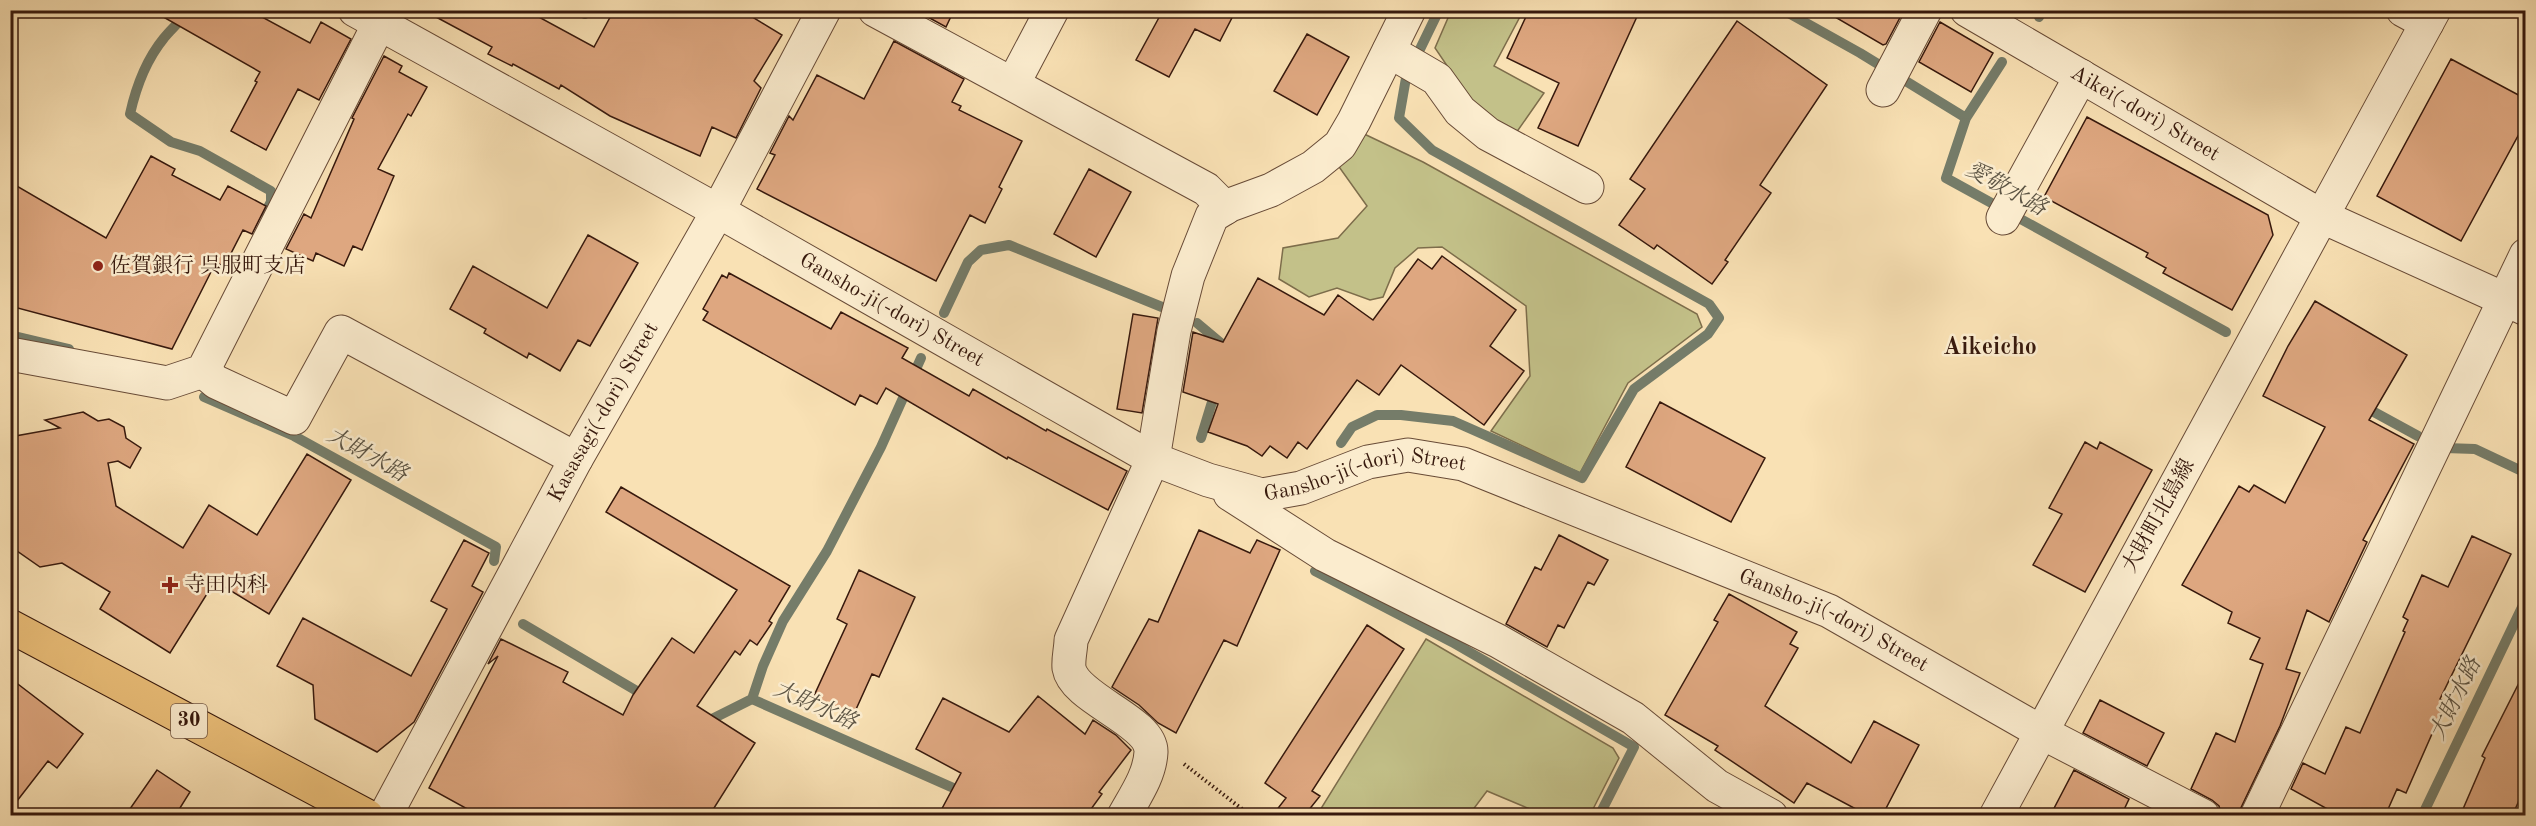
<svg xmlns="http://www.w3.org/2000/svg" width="2536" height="826" font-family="'Old Standard TT','Noto Serif JP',serif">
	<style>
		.green { fill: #c3c189; stroke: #7d6d4b; stroke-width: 1.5 }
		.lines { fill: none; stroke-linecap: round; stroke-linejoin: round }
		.stream { stroke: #757c69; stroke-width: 10 }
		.building { fill: #dea780; stroke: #37190d; stroke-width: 1.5 }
		.minor-casing { stroke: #684b37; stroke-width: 35 }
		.tertiary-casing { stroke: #684b37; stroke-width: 35 }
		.primary-casing { stroke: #37190d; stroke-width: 35 }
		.path { stroke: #37190d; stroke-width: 4; stroke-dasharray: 1.5 3; stroke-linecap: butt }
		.minor { stroke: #fbecce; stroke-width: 33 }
		.tertiary { stroke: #fbecce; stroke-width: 33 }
		.primary { stroke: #ecc07a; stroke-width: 33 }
		.poi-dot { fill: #8f2418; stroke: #fbecce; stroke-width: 2 }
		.labels { text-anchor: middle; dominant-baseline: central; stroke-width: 5; stroke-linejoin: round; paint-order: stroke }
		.shield { fill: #fbecce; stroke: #725847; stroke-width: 1.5 }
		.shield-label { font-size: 20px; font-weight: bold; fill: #37190d }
		.street-label { font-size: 21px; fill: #37190d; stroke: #fbecce }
		.poi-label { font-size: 21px; fill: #37190d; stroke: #fbecce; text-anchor: start }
		.water-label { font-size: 22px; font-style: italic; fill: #5b5343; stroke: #fbecce }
		.quarter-label { font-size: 24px; font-weight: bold; fill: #37190d; stroke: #fbecce }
	</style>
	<rect width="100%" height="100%" fill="#f9e1b4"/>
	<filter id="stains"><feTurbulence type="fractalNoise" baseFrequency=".00333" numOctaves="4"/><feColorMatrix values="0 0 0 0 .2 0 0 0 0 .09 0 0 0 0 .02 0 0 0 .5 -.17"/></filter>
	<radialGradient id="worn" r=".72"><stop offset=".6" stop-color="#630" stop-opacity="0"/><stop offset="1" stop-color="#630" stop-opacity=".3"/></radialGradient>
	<path class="green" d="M1451,11H1523L1494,66L1544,93L1516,133L1479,113L1435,48Z
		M1360,132L1423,162L1697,314L1702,327L1628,383L1580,473L1491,431L1530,376L1526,306L1442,247L1418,248L1395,268L1383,297L1370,300L1337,288L1309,297L1279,279L1283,248L1338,238L1367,206L1337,164Z
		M1426,639L1613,748L1619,758L1590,815H1544L1487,791L1469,815H1317Z"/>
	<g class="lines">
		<path class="stream" d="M577,10L585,14L587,10
			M1783,10L1860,53L1966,118L1946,178L2226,332
			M186,13C179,23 171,29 164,38C146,60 136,87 130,114L171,142L200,151L271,191V202L265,213
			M2039,17L2042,10
			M1966,118L2002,62
			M944,313L968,262L981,250L1009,245L1162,307
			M1197,323L1228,349
			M10,335L69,349
			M204,397L294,436L496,547L494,561
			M2363,406L2418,436
			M1201,438L1216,389
			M1341,443L1352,427L1377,415H1401L1453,421L1582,478L1634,389L1708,334L1719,318L1709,304L1432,150L1399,118L1406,78L1439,10
			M2445,448L2475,449L2526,473
			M1315,571L1452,642L1634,747L1599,816
			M523,624L647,697
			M752,699L763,666L783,621L827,551L881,447L921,358
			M704,723L752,699L967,794
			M2422,816L2526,599"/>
	</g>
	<path class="building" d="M151,10H249L310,43L321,22L351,39L319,100L298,89L266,150L231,131L257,82L255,81L260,72Z
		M423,10H526L594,47L614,10H741L782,35L754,81L761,88L736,138L712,127L700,156L610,116L561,85L559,89L513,64L512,66L488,54L492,47Z
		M915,10H954L946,27Z
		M1160,10H1236L1220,41L1195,29L1169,77L1136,60L1162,12Z
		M1529,10H1640L1578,146L1538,128L1559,83L1507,58Z
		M1823,10H1904L1886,44L1883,45Z
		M1737,21L1827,85L1760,185L1771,193L1725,260L1728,262L1712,284L1657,245L1654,249L1619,225L1645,189L1630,179Z
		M1940,22L1993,53L1971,92L1919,62Z
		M1307,34L1349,57L1317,115L1274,91Z
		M894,41L964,79L952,102L961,106L959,110L1022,141L999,187L1002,189L985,223L970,215L936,281L757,189L775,155L770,153L789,116L793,120L817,75L864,99Z
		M384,56L402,66L399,72L427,87L411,116L408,114L378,169L394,176L362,250L353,246L344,266L316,253L313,261L286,249L304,214L311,218L354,119L352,118Z
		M2451,59L2526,99V121L2461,241L2377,196Z
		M2087,117L2268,215L2273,235L2232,310L2163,273L2166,268L2146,257L2148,253L2044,197Z
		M151,156L175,169L172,175L220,200L228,186L266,206L252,234L243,230L224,267L216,262L172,349L10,306V182L106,238Z
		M1089,169L1131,192L1096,257L1054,234Z
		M588,235L638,263L590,346L578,340L560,371L529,353L527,358L484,333L486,329L450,309L473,266L547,308Z
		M1442,256L1516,310L1490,346L1524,371L1484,425L1401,365L1379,395L1357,380L1307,449L1298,442L1287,458L1270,446L1262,456L1247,446L1208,432L1218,404L1183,392L1193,332L1223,342L1258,278L1324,315L1338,295L1373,320L1418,259L1432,269Z
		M729,273L831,329L841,312L908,348L902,358L969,396L973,389L1046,431L1047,429L1127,471L1108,510L1008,457L1007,459L886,388L877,404L860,395L855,405L703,320L708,312L703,309L722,275L727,278Z
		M2315,301L2407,355L2369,420L2414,444L2363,540L2367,542L2329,622L2307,610L2286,669L2300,673L2280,726L2237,816H2222L2219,806L2212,800L2191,789L2216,733L2235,742L2263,664L2250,659L2260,638L2228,623L2232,612L2182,585L2239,486L2249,492L2254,485L2285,503L2325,427L2263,396L2288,346Z
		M1133,314L1158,318L1142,413L1117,409Z
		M1660,402L1765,458L1731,522L1626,467Z
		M83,412L98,421L109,419L124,427L126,438L141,448L130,468L118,461L108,463L116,506L183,548L209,505L257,535L307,454L351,480L269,614L215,581L170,653L100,609L110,592L62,563L40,567L10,546V437L60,428L45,420Z
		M2085,442L2097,449L2100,442L2152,470L2085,592L2033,565L2062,514L2049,508Z
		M621,487L790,586L769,621L772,623L757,645L750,640L740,655L735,651L697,706L755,743L709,816H480L429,788L498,656L488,664L501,639L568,672L563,682L623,715L633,695L672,638L694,653L737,590L606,512Z
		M1199,530L1250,553L1257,540L1280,550L1237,646L1224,640L1176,733L1158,723L1139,705L1112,687L1149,619L1158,622Z
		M1559,535L1608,560L1594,585L1588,582L1564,628L1558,625L1547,647L1506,624L1535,567L1541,570Z
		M2472,536L2511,554L2440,699L2446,702L2406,793L2397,789L2385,816H2340L2291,789L2303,763L2325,774L2346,727L2360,733L2405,632L2403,631L2408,620L2403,617L2422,575L2448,587Z
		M464,540L489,553L472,586L483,592L414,722L377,752L315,719L313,685L277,666L303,618L411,676L447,609L431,601Z
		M859,570L915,597L879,677L872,674L853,716L813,698L847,624L837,619Z
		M1729,594L1797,632L1790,644L1798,648L1765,706L1851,763L1874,721L1919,745L1882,816H1869L1807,783L1794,803L1715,750L1718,746L1665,715L1718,622L1714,620Z
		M1367,625L1404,649L1312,791L1320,796L1304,816H1272L1286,798L1265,783Z
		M2526,669V785L2512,816H2460L2485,758L2482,756Z
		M10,678L83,734L57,768L48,761L10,810Z
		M1038,696L1085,734L1093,720L1116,735L1131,750L1099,792L1102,794L1086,816H938L961,773L916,749L943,698L1009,732Z
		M2100,700L2164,733L2147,766L2083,733Z
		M157,770L190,792L175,816H125Z
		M2074,770L2129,799L2121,816H2050Z"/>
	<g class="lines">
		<g class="minor-casing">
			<g id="minor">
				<path id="s1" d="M355,10L718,211L1153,459L1208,480L1262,495L1301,488L1368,462L1408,455L1463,464L1829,611L2041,732L2203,816"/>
				<path d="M875,10L1206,189L1225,208"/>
				<path id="s2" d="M1967,10L2323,217"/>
				<path d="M2403,10L2427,23"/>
				<path d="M1389,51L1437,79L1460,111L1488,134L1587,187"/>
				<path d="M1013,84L1052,10"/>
				<path d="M1883,90L1925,10"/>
				<path d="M2003,218L2081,76"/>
				<path d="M10,354L167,383L203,371L379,24"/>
				<path d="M203,371L216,382L294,418L341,332L576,459"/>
				<path d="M1230,494L1325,555L1498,641L1633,718L1717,786L1771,816"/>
				<path id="s3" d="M385,816L576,459L718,211L824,10"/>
				<path d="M1124,816C1135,796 1150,775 1151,752C1152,721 1074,699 1069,668C1068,659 1071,648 1071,640L1153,459L1174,331L1188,276L1212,216L1230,205L1271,190L1313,167L1340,145L1354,121L1409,10"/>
				<path d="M2257,816L2526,255"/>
			</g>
		</g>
		<g class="tertiary-casing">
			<path id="tertiary" d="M2323,217L2526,309
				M1996,816L2434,10"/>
		</g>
		<g class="primary-casing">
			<path id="primary" d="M10,626L367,816"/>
		</g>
		<path class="path" d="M1184,764L1251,816"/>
		<use href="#minor" class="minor"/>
		<use href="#tertiary" class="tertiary"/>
		<use href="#primary" class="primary"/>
	</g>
	<g class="poi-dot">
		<circle cx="98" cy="266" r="6"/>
		<path d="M167 576h6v6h6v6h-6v6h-6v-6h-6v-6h6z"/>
	</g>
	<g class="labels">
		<rect class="shield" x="171" y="704" width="36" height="34" rx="4.5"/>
		<g class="shield-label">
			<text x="189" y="721">30</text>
		</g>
		<g class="street-label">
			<text stroke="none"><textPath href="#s2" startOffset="206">Aikei(-dori) Street</textPath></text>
			<text stroke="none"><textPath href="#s1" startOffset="615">Gansho-ji(-dori) Street</textPath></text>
			<text stroke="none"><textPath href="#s3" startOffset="459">Kasasagi(-dori) Street</textPath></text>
			<text stroke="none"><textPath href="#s1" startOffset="1137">Gansho-ji(-dori) Street</textPath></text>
			<text transform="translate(2159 516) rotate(-61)">大財町北島線</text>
			<text stroke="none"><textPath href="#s1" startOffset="1641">Gansho-ji(-dori) Street</textPath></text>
		</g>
		<g class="poi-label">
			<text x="110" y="266">佐賀銀行 呉服町支店</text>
			<text x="184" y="585">寺田内科</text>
		</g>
		<g class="water-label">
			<text transform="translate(2006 189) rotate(29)">愛敬水路</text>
			<text transform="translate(367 455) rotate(29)">大財水路</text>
			<text transform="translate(2456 699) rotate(-64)">大財水路</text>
			<text transform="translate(815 706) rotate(24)">大財水路</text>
		</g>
		<g class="quarter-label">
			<text x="1990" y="348">Aikeicho</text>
		</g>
	</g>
	<rect width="2536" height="826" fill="none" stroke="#f9e1b4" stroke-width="36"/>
	<rect x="12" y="12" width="2512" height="802" fill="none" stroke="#37190d" stroke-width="3"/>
	<rect x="18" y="18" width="2500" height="790" fill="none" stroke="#37190d" stroke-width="1.5"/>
	<rect width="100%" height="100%" filter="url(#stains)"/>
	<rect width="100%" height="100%" fill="url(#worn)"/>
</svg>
